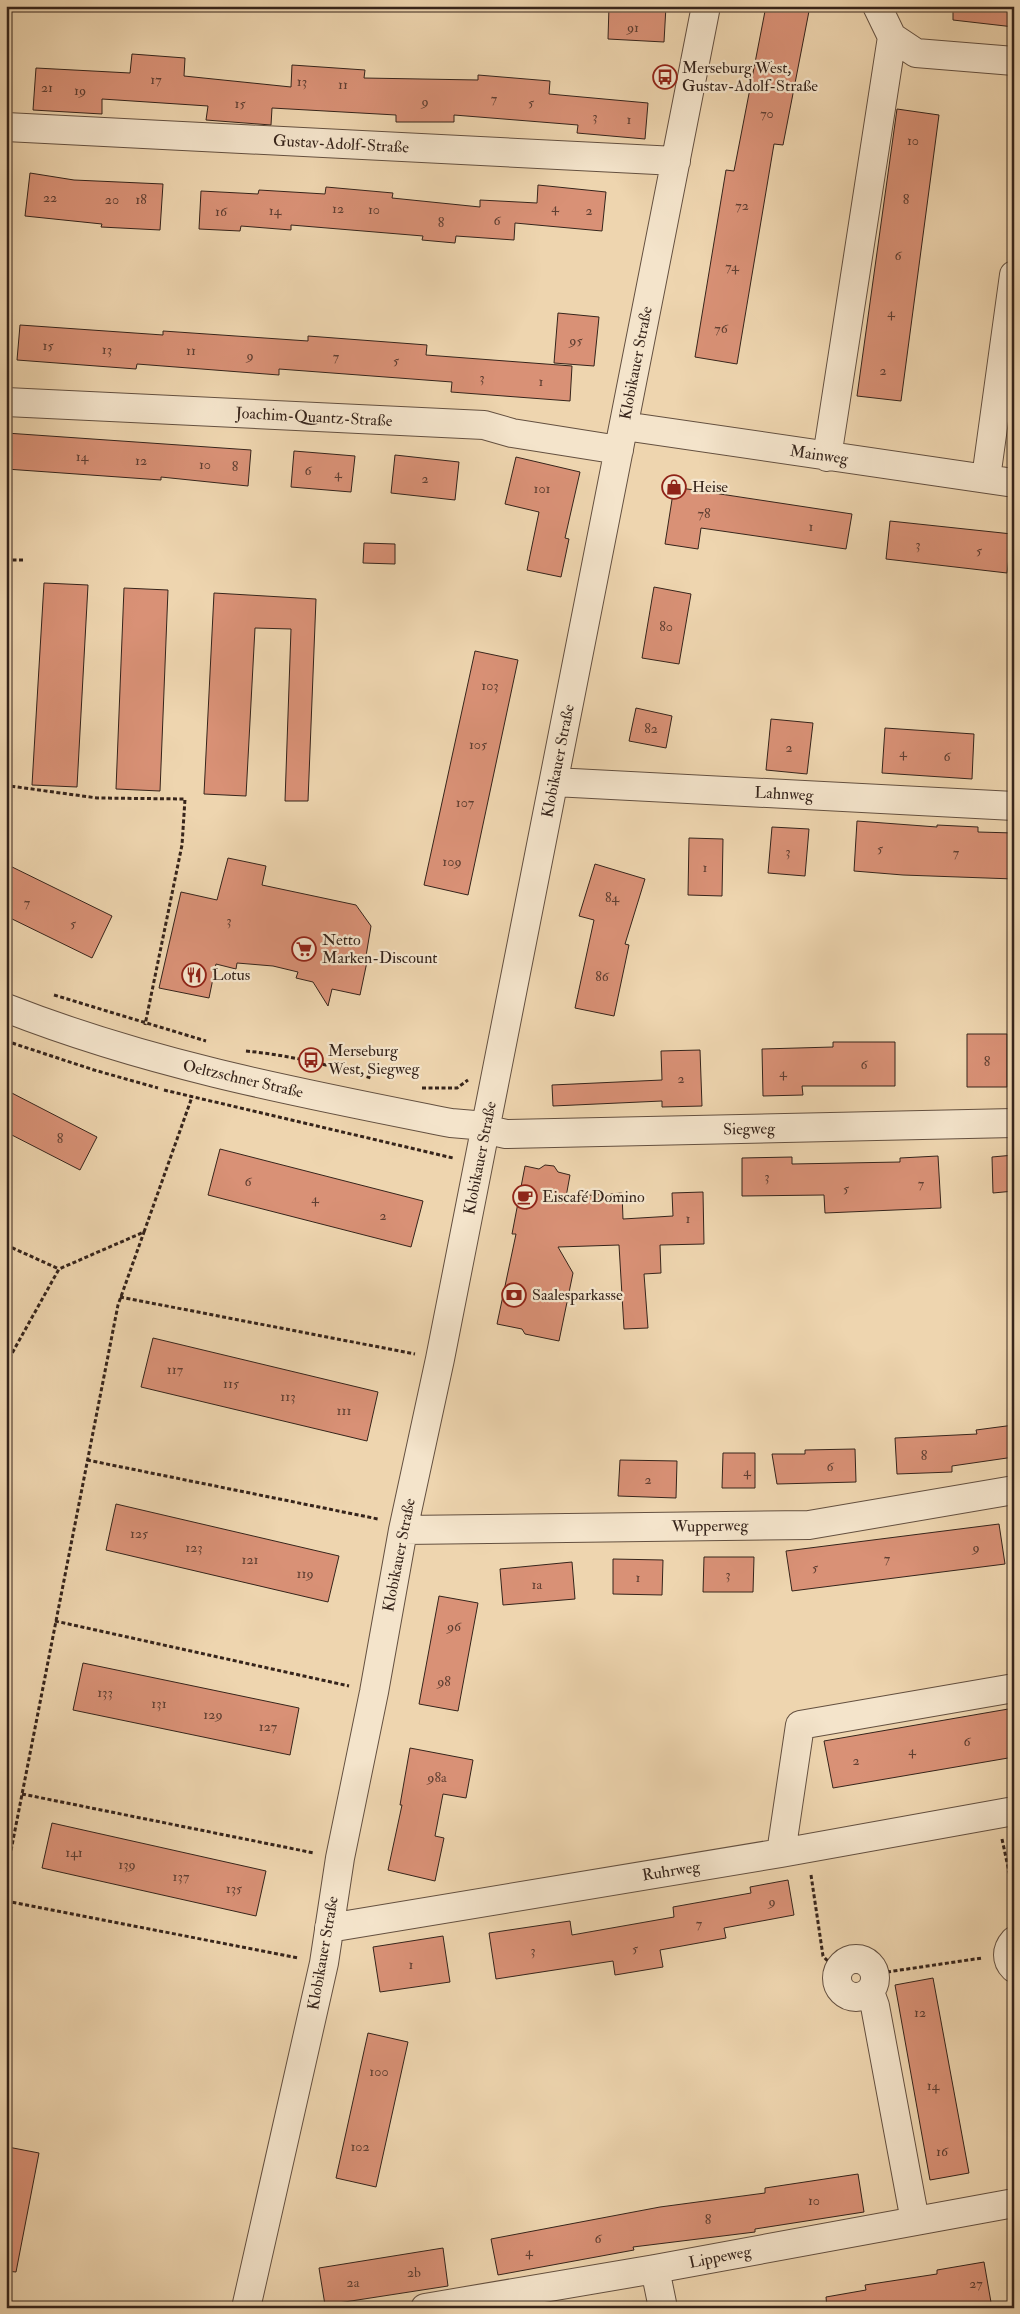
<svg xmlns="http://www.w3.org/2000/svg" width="1020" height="2314" font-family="'IM FELL Double Pica',serif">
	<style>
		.building { fill: #d99176; stroke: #36241b }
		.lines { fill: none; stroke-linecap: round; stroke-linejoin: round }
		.minor-casing { stroke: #645040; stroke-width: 30 }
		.path { stroke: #36241b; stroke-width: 3; stroke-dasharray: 4 2.5; stroke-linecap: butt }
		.minor { stroke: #f4e4cb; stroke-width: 28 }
		.labels { text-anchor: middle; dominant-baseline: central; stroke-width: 4.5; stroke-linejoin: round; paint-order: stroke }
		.number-label { font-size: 14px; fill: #5f3f32 }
		.poi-label { font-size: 16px; fill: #36241b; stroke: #f4e4cb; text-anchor: start }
		.street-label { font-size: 16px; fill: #36241b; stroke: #f4e4cb }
	</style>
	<rect width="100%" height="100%" fill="#eed5af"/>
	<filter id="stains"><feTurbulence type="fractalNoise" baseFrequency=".004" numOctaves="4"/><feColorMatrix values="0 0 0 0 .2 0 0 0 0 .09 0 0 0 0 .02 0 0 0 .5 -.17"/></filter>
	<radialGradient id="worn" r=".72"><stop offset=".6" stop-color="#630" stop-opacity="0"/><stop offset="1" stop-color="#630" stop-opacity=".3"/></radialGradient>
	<path class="building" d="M609,6H666L664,42L608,39Z
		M766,6H810L783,145L774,144L737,364L695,357L726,170L734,171Z
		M953,6H1014V27L953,20Z
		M132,54L185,58L184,76L291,87L292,65L365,70L364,78L478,80V75L550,81L549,94L648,103L645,139L577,133L578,125L454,115V122H396V115L272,108L271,125L206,120L208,106L102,99V114L33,110L36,68L130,73Z
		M897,109L939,115L901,401L857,396Z
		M30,173L74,180L163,184L160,230L101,227L102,224L25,216Z
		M538,185L606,192L602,231L515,223L514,240L456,236L455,243L422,240L423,236L291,225V230L241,226L240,231L199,229L201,191L258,194L259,190L325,194L326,187L393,193L392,198L480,207V200L537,203Z
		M558,313L599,317L594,366L554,363Z
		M20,325L163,335V331L308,341V336L427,345L426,355L572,366L570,401L451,392L452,382L279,369V375L137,364L136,369L17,360Z
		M6,433L251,450L248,486L161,477V480L6,469Z
		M294,451L355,456L351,492L291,487Z
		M395,455L459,462L455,500L391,493Z
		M516,457L580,472L565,538L569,539L561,577L527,570L539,512L505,504Z
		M674,487L852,514L846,549L701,528L698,549L665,544Z
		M890,521L1012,534L1007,573L886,559Z
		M364,543L395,544V564L363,563Z
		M44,583L88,585L77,787L32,785Z
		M654,587L691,594L679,664L642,658Z
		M124,588L168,590L160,791L116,789Z
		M214,593L316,599L308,801H285L291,629L255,628L246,796L204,794Z
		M475,651L518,660L468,895L424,885Z
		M636,708L672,716L666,748L629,741Z
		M771,719L813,723L807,774L766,770Z
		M885,728L974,734L972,779L882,773Z
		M857,821L937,827V825L978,827V832L1014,833V879L903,875L854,871Z
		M772,827L809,829L805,876L768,873Z
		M689,838L723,839L722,896L688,895Z
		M228,858L266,866L262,885L356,905L371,926L366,956L368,957L360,995L332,989L328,1006L313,982L296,978L298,972L273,966L237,963L236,969L216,964L209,998L159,988L181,892L217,900Z
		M6,864L112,916L92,958L6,916Z
		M595,864L645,879L625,944L629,945L614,1016L575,1008L594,920L579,916Z
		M967,1034H1007V1087H967Z
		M833,1042H895V1086H802L803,1095L763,1096L762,1049L833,1047Z
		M700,1050L702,1106L662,1107V1101L553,1106L552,1085L662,1080L661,1051Z
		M6,1090L97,1137L80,1170L6,1132Z
		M220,1149L423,1201L411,1247L208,1195Z
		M1014,1155V1191L993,1193L992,1157Z
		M938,1156L941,1208L825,1213L824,1195L742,1196V1158L792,1157V1164L900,1162V1158Z
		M545,1165L554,1166L558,1172L570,1175L566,1197L622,1193L623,1219L673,1216L672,1193L703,1192L704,1244L660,1245L661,1273L644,1274L648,1328L624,1329L619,1245L558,1247L573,1273L559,1341L525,1334L522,1329L497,1324L516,1234H512L525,1166L539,1169Z
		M153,1338L378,1392L367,1441L141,1387Z
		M1014,1425V1457L952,1466V1472L897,1474L895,1438L977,1434L976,1430Z
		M855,1449L856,1482L777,1484L772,1454H805V1450Z
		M723,1453H755V1488H722Z
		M620,1460L677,1461L676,1498L618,1496Z
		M116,1504L339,1556L328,1602L106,1550Z
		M999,1524L1005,1564L792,1591L786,1551Z
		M704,1557H754L753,1592H703Z
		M613,1559L663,1560L662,1595L613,1594Z
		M572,1562L575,1599L503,1605L500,1569Z
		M439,1596L478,1603L458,1711L419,1704Z
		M83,1663L299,1708L290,1755L73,1710Z
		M1014,1708V1757L833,1788L824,1741Z
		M410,1748L473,1760L466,1798L443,1794L435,1836L444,1838L435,1881L388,1870L402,1805H400Z
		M52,1823L266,1871L256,1916L42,1868Z
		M788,1880L794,1915L724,1928L726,1938L660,1950L663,1967L615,1975L613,1961L496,1979L489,1933L570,1921L572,1935L674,1917L673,1907L751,1893L750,1887Z
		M443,1936L450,1982L380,1992L373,1947Z
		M933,1978L969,2173L930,2180L895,1985Z
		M368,2033L408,2042L376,2187L336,2178Z
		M8,2147L39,2153L16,2272L6,2271V2158Z
		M858,2174L864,2212L755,2229V2232L633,2247L634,2250L498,2275L491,2239L660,2207L765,2193V2188Z
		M443,2248L448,2286L325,2305L319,2268Z
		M984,2262L992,2308H827L826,2297L866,2290L865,2285L937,2274V2270Z"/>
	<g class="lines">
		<g class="minor-casing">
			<path id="minor" d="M877,6L892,37L916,53L1014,61
				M6,127L676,161
				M6,402L484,425L512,433L619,450
				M624,426L1014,483
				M827,457L892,37
				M986,478L1014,275
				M554,782L1014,806
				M6,1008C151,1065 300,1093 451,1123L486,1126L497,1132L506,1134L1014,1123
				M403,1530L809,1525L1014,1490
				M781,1853L800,1725L1014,1688
				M329,1928L781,1853L1014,1811
				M1014,1941C1006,1950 1006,1960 1014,1968
				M837 1978a19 19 0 1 1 38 0a19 19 0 1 1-38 0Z
				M870,1992L875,2006L915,2221
				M655,2269L663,2308
				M246,2308L324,1963L340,1858L374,1692L403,1530L440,1359L706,6
				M425,2308L655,2269L1014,2203"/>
		</g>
		<path class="path" d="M6,560H23
			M6,775L10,786L97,798L185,799L182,845L145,1025
			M54,995L206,1041
			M6,1041L94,1070L158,1088
			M246,1051C288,1055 331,1065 371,1078
			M422,1088H457L468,1080
			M164,1090L453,1158
			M6,1245L59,1269
			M120,1297L415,1354
			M6,1364L59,1269L144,1232L192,1097
			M87,1460L378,1519
			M55,1621L349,1686
			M22,1794L314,1853
			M1002,1839L1014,1895
			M811,1875L823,1956L838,1972
			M6,1876L118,1305L144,1232
			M6,1901L298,1958
			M887,1972L982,1958"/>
		<use href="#minor" class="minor"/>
	</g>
	<defs>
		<g id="bus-ring" transform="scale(1.25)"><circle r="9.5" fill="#f4e4cb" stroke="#8f2418" stroke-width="1.5"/><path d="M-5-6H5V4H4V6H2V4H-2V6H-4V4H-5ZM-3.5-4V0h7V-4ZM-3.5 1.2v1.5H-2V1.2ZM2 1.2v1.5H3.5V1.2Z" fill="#8f2418"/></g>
		<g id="shop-ring" transform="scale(1.25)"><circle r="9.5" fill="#f4e4cb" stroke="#8f2418" stroke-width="1.5"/><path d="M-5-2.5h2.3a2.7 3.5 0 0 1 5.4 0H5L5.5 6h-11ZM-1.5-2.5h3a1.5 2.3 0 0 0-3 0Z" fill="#8f2418"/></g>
		<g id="supermarket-ring" transform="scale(1.25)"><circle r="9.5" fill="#f4e4cb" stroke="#8f2418" stroke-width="1.5"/><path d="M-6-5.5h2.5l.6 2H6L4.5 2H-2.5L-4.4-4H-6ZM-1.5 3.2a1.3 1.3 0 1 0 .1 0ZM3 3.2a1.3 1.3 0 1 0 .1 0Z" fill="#8f2418"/></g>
		<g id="restaurant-ring" transform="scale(1.25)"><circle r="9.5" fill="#f4e4cb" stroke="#8f2418" stroke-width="1.5"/><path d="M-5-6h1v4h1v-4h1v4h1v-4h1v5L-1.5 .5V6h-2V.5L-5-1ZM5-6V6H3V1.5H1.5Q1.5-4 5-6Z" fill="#8f2418"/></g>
		<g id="cafe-ring" transform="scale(1.25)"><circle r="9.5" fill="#f4e4cb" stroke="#8f2418" stroke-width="1.5"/><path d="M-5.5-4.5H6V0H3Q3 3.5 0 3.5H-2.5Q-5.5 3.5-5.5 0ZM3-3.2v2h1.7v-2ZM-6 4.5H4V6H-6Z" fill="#8f2418"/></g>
		<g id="bank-ring" transform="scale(1.25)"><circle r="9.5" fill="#f4e4cb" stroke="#8f2418" stroke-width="1.5"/><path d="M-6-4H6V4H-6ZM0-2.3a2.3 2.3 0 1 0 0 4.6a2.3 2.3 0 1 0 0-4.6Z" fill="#8f2418"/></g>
	</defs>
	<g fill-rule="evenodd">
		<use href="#bus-ring" x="665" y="77"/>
		<use href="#shop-ring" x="674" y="487"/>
		<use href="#supermarket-ring" x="304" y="949"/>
		<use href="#restaurant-ring" x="194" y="975"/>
		<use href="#bus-ring" x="311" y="1060"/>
		<use href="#cafe-ring" x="525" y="1197"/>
		<use href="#bank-ring" x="514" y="1295"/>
	</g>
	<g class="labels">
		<g class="number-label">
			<text x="633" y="27">91</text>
			<text x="156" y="79">17</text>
			<text x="302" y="81">13</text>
			<text x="343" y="84">11</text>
			<text x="47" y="87">21</text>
			<text x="80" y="90">19</text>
			<text x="494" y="98">7</text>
			<text x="425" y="101">9</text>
			<text x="531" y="102">5</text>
			<text x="240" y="103">15</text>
			<text x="767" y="113">70</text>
			<text x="595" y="116">3</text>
			<text x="629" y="119">1</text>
			<text x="913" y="140">10</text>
			<text x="50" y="197">22</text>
			<text x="112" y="199">20</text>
			<text x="141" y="199">18</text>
			<text x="906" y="199">8</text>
			<text x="742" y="205">72</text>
			<text x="555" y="207">4</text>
			<text x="338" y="208">12</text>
			<text x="374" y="209">10</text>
			<text x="275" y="210">14</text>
			<text x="589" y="210">2</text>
			<text x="221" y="211">16</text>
			<text x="497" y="220">6</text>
			<text x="441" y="222">8</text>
			<text x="898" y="255">6</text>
			<text x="732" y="266">74</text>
			<text x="891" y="312">4</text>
			<text x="721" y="328">76</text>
			<text x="576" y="340">95</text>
			<text x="48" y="345">15</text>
			<text x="107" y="349">13</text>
			<text x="191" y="350">11</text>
			<text x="250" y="355">9</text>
			<text x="336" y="356">7</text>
			<text x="396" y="360">5</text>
			<text x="883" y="370">2</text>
			<text x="482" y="377">3</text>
			<text x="541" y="381">1</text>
			<text x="82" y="456">14</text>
			<text x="141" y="460">12</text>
			<text x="205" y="464">10</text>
			<text x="235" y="466">8</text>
			<text x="308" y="470">6</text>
			<text x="338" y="473">4</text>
			<text x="425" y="478">2</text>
			<text x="542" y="488">101</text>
			<text x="704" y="513">78</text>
			<text x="811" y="526">1</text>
			<text x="918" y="544">3</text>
			<text x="979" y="550">5</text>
			<text x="666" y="626">80</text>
			<text x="490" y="685">103</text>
			<text x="651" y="728">82</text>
			<text x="478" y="744">105</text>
			<text x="789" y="747">2</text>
			<text x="903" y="752">4</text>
			<text x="947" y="756">6</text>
			<text x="465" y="802">107</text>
			<text x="880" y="848">5</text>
			<text x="788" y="851">3</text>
			<text x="956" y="852">7</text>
			<text x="452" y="861">109</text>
			<text x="705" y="867">1</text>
			<text x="612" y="897">84</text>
			<text x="27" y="902">7</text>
			<text x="229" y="920">3</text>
			<text x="73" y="923">5</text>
			<text x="602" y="976">86</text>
			<text x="987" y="1061">8</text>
			<text x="864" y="1064">6</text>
			<text x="783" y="1072">4</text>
			<text x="681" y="1078">2</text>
			<text x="60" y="1138">8</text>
			<text x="767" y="1176">3</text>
			<text x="248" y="1181">6</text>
			<text x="921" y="1183">7</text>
			<text x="846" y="1188">5</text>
			<text x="315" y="1198">4</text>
			<text x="383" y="1215">2</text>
			<text x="688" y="1218">1</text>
			<text x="175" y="1369">117</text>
			<text x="231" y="1383">115</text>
			<text x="288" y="1396">113</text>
			<text x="344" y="1410">111</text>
			<text x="924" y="1455">8</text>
			<text x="830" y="1466">6</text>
			<text x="747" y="1471">4</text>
			<text x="648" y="1479">2</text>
			<text x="139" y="1533">125</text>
			<text x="194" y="1547">123</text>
			<text x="976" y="1547">9</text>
			<text x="887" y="1558">7</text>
			<text x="250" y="1559">121</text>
			<text x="815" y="1567">5</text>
			<text x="305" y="1573">119</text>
			<text x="728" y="1574">3</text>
			<text x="638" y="1577">1</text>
			<text x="537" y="1584">1a</text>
			<text x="454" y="1626">96</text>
			<text x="444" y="1681">98</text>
			<text x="105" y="1692">133</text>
			<text x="159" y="1703">131</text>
			<text x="213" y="1714">129</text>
			<text x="268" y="1726">127</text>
			<text x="967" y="1741">6</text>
			<text x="912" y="1750">4</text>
			<text x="856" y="1760">2</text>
			<text x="437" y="1777">98a</text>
			<text x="74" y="1852">141</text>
			<text x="127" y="1864">139</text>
			<text x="181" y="1876">137</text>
			<text x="234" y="1888">135</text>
			<text x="772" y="1901">9</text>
			<text x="699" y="1923">7</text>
			<text x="635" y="1948">5</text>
			<text x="533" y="1950">3</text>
			<text x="411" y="1964">1</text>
			<text x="920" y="2012">12</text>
			<text x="379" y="2071">100</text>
			<text x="933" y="2085">14</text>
			<text x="360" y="2146">102</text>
			<text x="942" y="2151">16</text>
			<text x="814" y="2200">10</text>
			<text x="708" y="2219">8</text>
			<text x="598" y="2238">6</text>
			<text x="529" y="2251">4</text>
			<text x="414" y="2272">2b</text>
			<text x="353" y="2282">2a</text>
			<text x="976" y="2283">27</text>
		</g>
		<g class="poi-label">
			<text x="682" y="68">Merseburg West,<tspan x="682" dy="18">Gustav-Adolf-Straße</tspan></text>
			<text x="692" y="487">Heise</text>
			<text x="322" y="940">Netto<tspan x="322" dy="18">Marken-Discount</tspan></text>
			<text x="212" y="975">Lotus</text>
			<text x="328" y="1051">Merseburg<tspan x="328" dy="18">West, Siegweg</tspan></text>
			<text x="542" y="1197">Eiscafé Domino</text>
			<text x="532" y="1295">Saalesparkasse</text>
		</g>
		<g class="street-label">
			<text transform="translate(341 144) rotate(3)">Gustav-Adolf-Straße</text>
			<text transform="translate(636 363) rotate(-79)">Klobikauer Straße</text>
			<text transform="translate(314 417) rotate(3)">Joachim-Quantz-Straße</text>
			<text transform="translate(819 455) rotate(8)">Mainweg</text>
			<text transform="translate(558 761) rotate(-79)">Klobikauer Straße</text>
			<text transform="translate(784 794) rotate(3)">Lahnweg</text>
			<text transform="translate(243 1079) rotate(13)">Oeltzschner Straße</text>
			<text transform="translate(749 1129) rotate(-1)">Siegweg</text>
			<text transform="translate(480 1158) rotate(-79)">Klobikauer Straße</text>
			<text transform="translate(710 1526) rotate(-1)">Wupperweg</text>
			<text transform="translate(399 1555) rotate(-79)">Klobikauer Straße</text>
			<text transform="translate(671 1871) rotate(-9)">Ruhrweg</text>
			<text transform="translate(323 1953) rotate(-80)">Klobikauer Straße</text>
			<text transform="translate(720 2257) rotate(-11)">Lippeweg</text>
		</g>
	</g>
	<rect width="1020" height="2314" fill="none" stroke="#eed5af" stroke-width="25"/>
	<rect x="8" y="8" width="1005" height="2299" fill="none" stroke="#36241b" stroke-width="2.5"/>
	<rect x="12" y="12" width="995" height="2289" fill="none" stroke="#36241b"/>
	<rect width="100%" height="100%" filter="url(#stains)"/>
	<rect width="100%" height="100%" fill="url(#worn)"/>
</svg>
